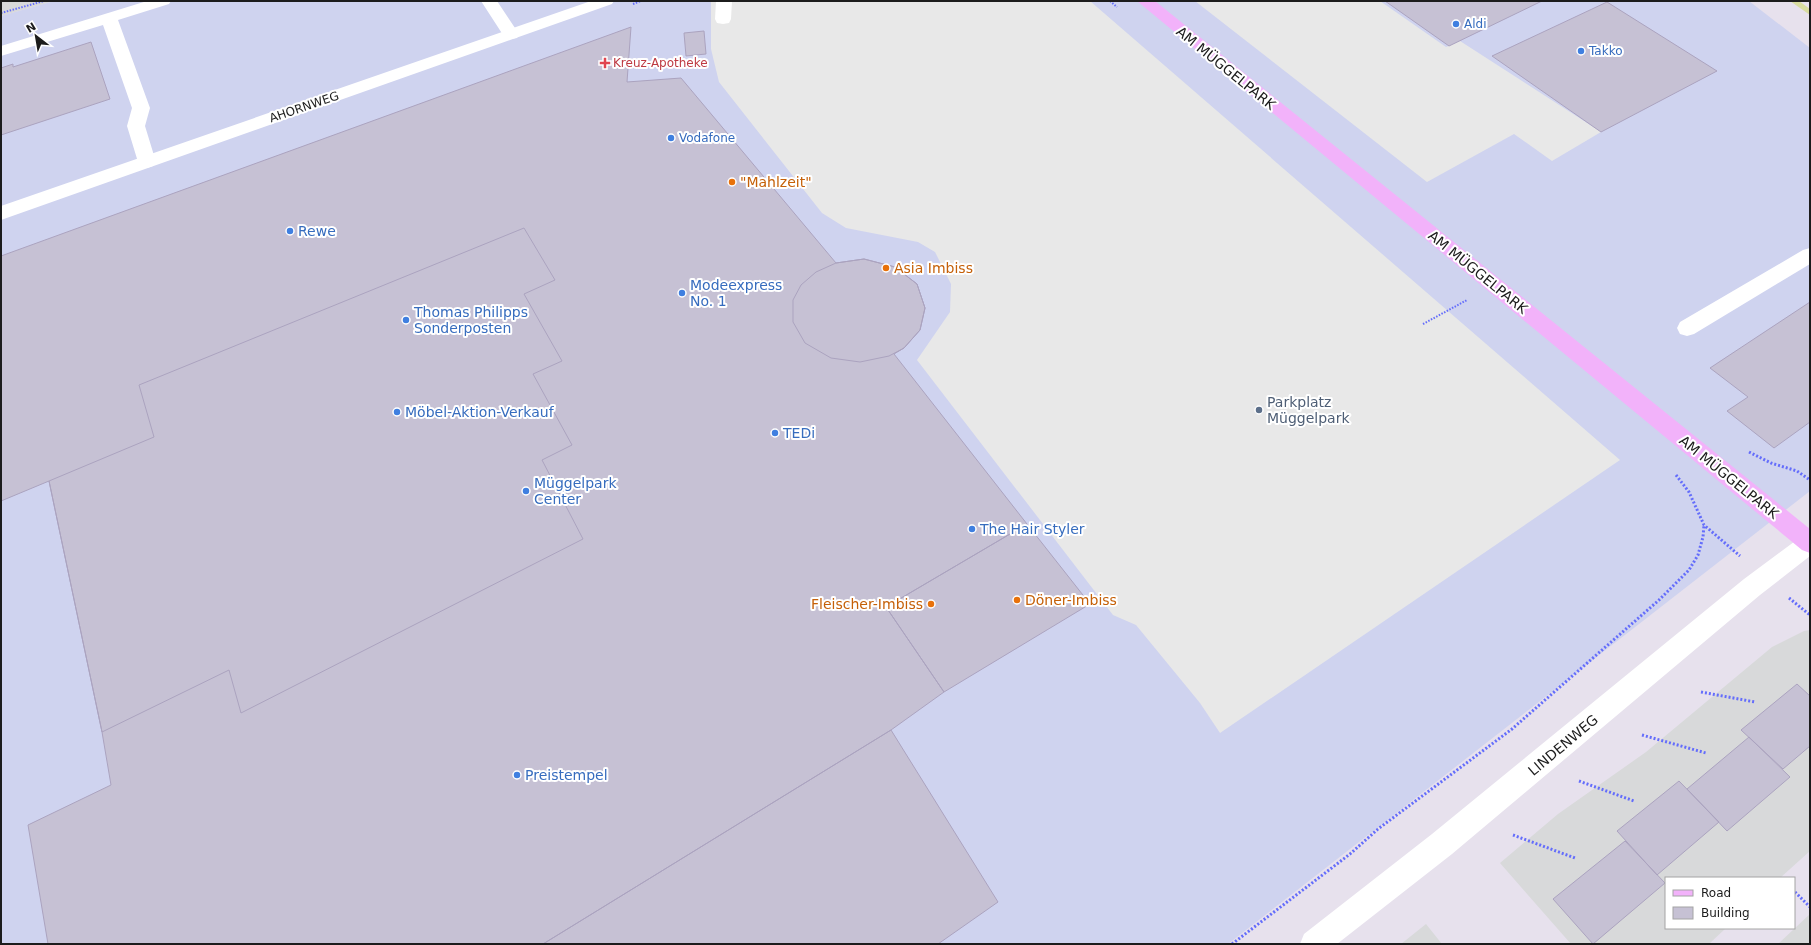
<svg xmlns="http://www.w3.org/2000/svg" width="1811" height="945" font-family="'DejaVu Sans',sans-serif">
	<style>
		.residential { fill: #d8d9da }
		.commercial { fill: #cfd3ef }
		.parking { fill: #e8e8e8 }
		.lines { fill: none; stroke-linecap: round; stroke-linejoin: round }
		.stream { fill: #d8dca0; fill-rule: evenodd }
		.building { fill: #c6c1d4; stroke: #aba3bf }
		.path-far1 { stroke: #646dfb; stroke-width: 2; stroke-dasharray: 1.5 1.5; stroke-linecap: butt }
		.path { stroke: #646dfb; stroke-width: 3; stroke-dasharray: 2 2; stroke-linecap: butt }
		.service { fill: #fff; fill-rule: evenodd }
		.minor { fill: #fff; fill-rule: evenodd }
		.secondary { fill: #f2b2fa; fill-rule: evenodd }
		.shop-dot { fill: #3f7fe0; stroke: #fff; stroke-width: 1.5 }
		.health-dot { fill: #e0444e; stroke: #fff; stroke-width: 1.5 }
		.food-dot { fill: #e8710a; stroke: #fff; stroke-width: 1.5 }
		.service-dot { fill: #5c6f8a; stroke: #fff; stroke-width: 1.5 }
		.labels { text-anchor: middle; dominant-baseline: central; stroke-width: 4; stroke-linejoin: round; paint-order: stroke }
		.far-shop-label { font-size: 12px; fill: #366cbe; stroke: #fff; text-anchor: start }
		.far-health-label { font-size: 12px; fill: #be3a42; stroke: #fff; text-anchor: start }
		.far-street-label { font-size: 12px; fill: #1c1c1c; stroke: #fff }
		.street-label { font-size: 14px; fill: #1c1c1c; stroke: #fff }
		.food-label { font-size: 14px; fill: #c56008; stroke: #fff; text-anchor: start }
		.shop-label { font-size: 14px; fill: #366cbe; stroke: #fff; text-anchor: start }
		.service-label { font-size: 14px; fill: #4e5e75; stroke: #fff; text-anchor: start }
	</style>
	<rect width="100%" height="100%" fill="#e7e1ed"/>
	<path class="residential" d="M1,1H54L1,16Z
		M1810,630V851L1780,878H1666V928H1726L1709,944H1571L1500,863L1558,814L1646,752L1772,647L1804,631Z
		M1810,914V944H1778Z
		M1426,924L1442,944H1401Z"/>
	<path class="commercial" d="M54,1H1749L1810,48V491L1228,944H1V16Z"/>
	<path class="parking" d="M711,1H1090L1620,460L1220,733L1200,703L1136,625L1113,615L917,360L950,312L951,284L935,252L918,242L846,228L822,213L719,82L711,49Z
		M1195,1H1380L1446,47L1460,41L1601,132L1552,161L1514,134L1427,182Z"/>
	<g class="lines">
		<path class="stream" d="M1790,1H1799L1810,9V15Z"/>
	</g>
	<path class="building" d="M1385,1H1542L1449,46Z
		M1607,2L1717,71L1601,132L1492,56Z
		M631,27L627,82L681,78L836,263L864,259L895,267L917,284L925,308L920,330L904,348L894,354L1027,524L886,607L944,692L891,730L543,944H48L28,825L111,785L102,732L49,481L1,501V256Z
		M704,31L706,54L686,56L684,33Z
		M91,42L110,99L1,135V68L13,64V67Z
		M524,228L555,280L524,294L562,361L533,374L572,445L542,460L583,539L241,713L229,670L102,732L49,481L154,437L139,385Z
		M864,259L895,267L917,284L925,308L920,330L904,348L889,356L860,362L831,358L805,343L793,322V300L801,285L816,272L836,263Z
		M1810,302V422L1774,448L1727,411L1748,397L1710,368Z
		M1027,524L1090,604L944,692L886,607Z
		M1797,684L1810,696V746L1783,769L1741,730Z
		M891,730L998,902L938,944H543Z
		M1749,737L1790,777L1727,831L1687,789Z
		M1679,781L1719,822L1657,875L1617,831Z
		M1625,841L1665,883L1593,944L1553,899Z"/>
	<g class="lines">
		<path class="path-far1" d="M1110,1L1117,7
			M633,4L641,1
			M1,13L44,1
			M1423,324L1467,300"/>
		<path class="path" d="M1749,452L1771,463L1797,471L1810,480
			M1676,475L1689,492L1704,525L1740,556
			M1789,598L1810,615
			M1701,692L1755,702
			M1642,735L1706,753
			M1579,781L1634,801
			M1513,835L1575,858
			M1795,892L1810,907
			M1232,944L1350,854L1378,829L1512,729L1659,600L1689,570L1698,555L1703,537L1704,525"/>
		<path class="service" d="M147,1H171L169,4L118,20L150,108L145,126L156,162L153,166L147,168L141,166L138,162L127,126L132,108L103,25L1,56V46Z
			M481,1H497L519,34L517,38L511,39L505,38Z
			M716,1H732L731,19L729,23L723,24L717,23L715,19Z
			M1810,248V264L1694,334L1687,336L1680,334L1677,328L1680,322L1803,250Z"/>
		<path class="minor" d="M591,1H614L612,4L1,220V206Z
			M1810,533V556L1760,595L1452,854L1337,944H1300L1304,934L1432,834L1744,579L1802,536Z"/>
		<path class="secondary" d="M1137,1H1155L1810,529V553L1802,550Z"/>
	</g>
	<g class="shop-dot">
		<circle cx="1456" cy="24" r="4"/>
		<circle cx="1581" cy="51" r="4"/>
		<circle cx="671" cy="138" r="4"/>
		<circle cx="290" cy="231" r="4"/>
		<circle cx="682" cy="293" r="4"/>
		<circle cx="406" cy="320" r="4"/>
		<circle cx="397" cy="412" r="4"/>
		<circle cx="775" cy="433" r="4"/>
		<circle cx="526" cy="491" r="4"/>
		<circle cx="972" cy="529" r="4"/>
		<circle cx="517" cy="775" r="4"/>
	</g>
	<path class="health-dot" d="M603 57h4v4h4v4h-4v4h-4v-4h-4v-4h4z"/>
	<g class="food-dot">
		<circle cx="732" cy="182" r="4"/>
		<circle cx="886" cy="268" r="4"/>
		<circle cx="1017" cy="600" r="4"/>
		<circle cx="931" cy="604" r="4"/>
	</g>
	<circle class="service-dot" cx="1259" cy="410" r="4"/>
	<g class="labels">
		<g class="far-shop-label">
			<text x="1464" y="24">Aldi</text>
			<text x="1589" y="51">Takko</text>
			<text x="679" y="138">Vodafone</text>
		</g>
		<g class="far-health-label">
			<text x="613" y="63">Kreuz-Apotheke</text>
		</g>
		<g class="far-street-label">
			<text transform="translate(304 107) rotate(-19)">AHORNWEG</text>
		</g>
		<g class="street-label">
			<text transform="translate(1226 68) rotate(39)">AM MÜGGELPARK</text>
			<text transform="translate(1478 272) rotate(39)">AM MÜGGELPARK</text>
			<text transform="translate(1729 477) rotate(39)">AM MÜGGELPARK</text>
			<text transform="translate(1563 745) rotate(-40)">LINDENWEG</text>
		</g>
		<g class="food-label">
			<text x="740" y="182">"Mahlzeit"</text>
			<text x="894" y="268">Asia Imbiss</text>
			<text x="1025" y="600">Döner-Imbiss</text>
			<text x="923" y="604" text-anchor="end">Fleischer-Imbiss</text>
		</g>
		<g class="shop-label">
			<text x="298" y="231">Rewe</text>
			<text x="690" y="285">Modeexpress<tspan x="690" dy="16">No. 1</tspan></text>
			<text x="414" y="312">Thomas Philipps<tspan x="414" dy="16">Sonderposten</tspan></text>
			<text x="405" y="412">Möbel-Aktion-Verkauf</text>
			<text x="783" y="433">TEDi</text>
			<text x="534" y="483">Müggelpark<tspan x="534" dy="16">Center</tspan></text>
			<text x="980" y="529">The Hair Styler</text>
			<text x="525" y="775">Preistempel</text>
		</g>
		<g class="service-label">
			<text x="1267" y="402">Parkplatz<tspan x="1267" dy="16">Müggelpark</tspan></text>
		</g>
	</g>
	<rect width="1811" height="945" fill="none" stroke="#1c1c1c" stroke-width="4"/>
	<rect x="1665" y="877" width="130" height="52" fill="#ffffff" stroke="#a4a4a4"/>
	<rect x="1673" y="890" width="20" height="6" fill="#f2b2fa" stroke="#a4a4a4"/>
	<text x="1701" y="897" font-size="12" fill="#1c1c1c">Road</text>
	<rect x="1673" y="907" width="20" height="12" fill="#c6c1d4" stroke="#a4a4a4"/>
	<text x="1701" y="917" font-size="12" fill="#1c1c1c">Building</text>
	<g transform="translate(36 36) rotate(329)" stroke="#ffffff" stroke-width="3" paint-order="stroke">
	<path d="M0-3L7 15L0 10L-7 15Z" fill="#1c1c1c"/>
	<text y="-6" font-size="11" font-weight="bold" text-anchor="middle" fill="#1c1c1c">N</text>
	</g>
</svg>
